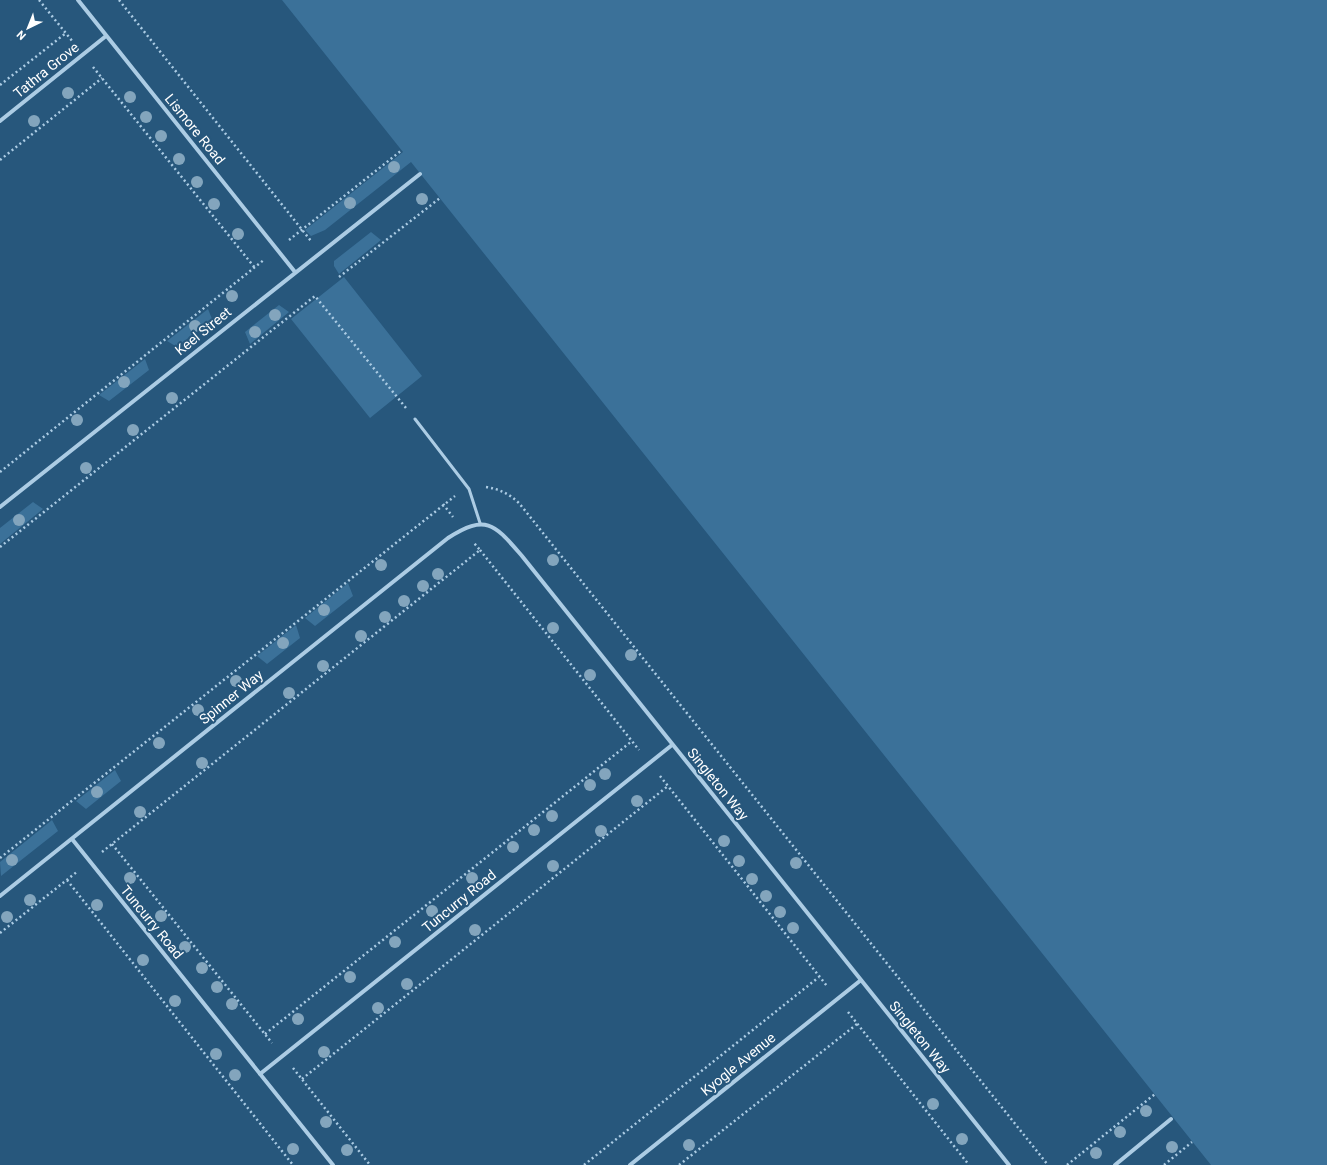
<svg xmlns="http://www.w3.org/2000/svg" width="1327" height="1165" font-family="Roboto,sans-serif">
	<style>
		.green { fill: #3b7199 }
		.lines { fill: none; stroke-linecap: round; stroke-linejoin: round }
		.path { stroke: #accce4; stroke-width: 2.5; stroke-dasharray: 2 3; stroke-linecap: butt }
		.service { stroke: #accce4; stroke-width: 3 }
		.minor { stroke: #accce4; stroke-width: 4 }
		.tree { fill: #83a5bd }
		.labels { text-anchor: middle; dominant-baseline: central; stroke-width: 4; stroke-linejoin: round; paint-order: stroke }
		.street-label { font-size: 14px; fill: #fff; stroke: #27577c }
	</style>
	<rect width="100%" height="100%" fill="#27577c"/>
	<path class="green" d="M282,0H1327V1165H1211L411,162L325,230L311,236L305,230L403,152Z
		M371,232L381,240L339,274L334,266V261Z
		M344,277L422,376L370,418L291,319Z
		M279,305L289,312L250,344L245,332Z
		M208,309L212,319L177,347L167,341Z
		M145,359L149,370L109,401L99,395Z
		M33,502L43,509L0,544V528Z
		M348,583L353,596L315,626L305,618Z
		M296,625L300,638L267,664L257,656Z
		M115,770L121,781L86,809L76,801Z
		M52,820L58,831L1,876L0,862Z"/>
	<g class="lines">
		<path class="path" d="M39,0L73,42
			M119,0L311,241
			M93,67L255,268
			M0,85L66,33
			M0,160L102,78
			M289,240L402,150
			M339,277L440,198
			M0,472L265,259
			M486,487C500,489 509,494 519,503L1048,1165
			M443,504L453,517
			M0,547L315,296L406,408
			M480,550L639,750
			M660,776L827,986
			M112,844L272,1043
			M102,852L480,550L474,543
			M0,858L455,496
			M67,880L293,1165
			M0,933L78,871
			M848,1012L969,1165
			M265,1034L632,741
			M293,1068L370,1165
			M302,1079L668,786
			M584,1165L819,977
			M679,1165L857,1024
			M1067,1165L1155,1094
			M1164,1165L1192,1142"/>
		<path class="service" d="M415,419L469,489L480,523"/>
		<path class="minor" d="M78,0L295,272
			M0,121L106,36
			M0,507L420,174
			M72,839L333,1165
			M0,896L448,538C487,513 495,525 522,556L1009,1165
			M260,1074L672,745
			M630,1165L861,980
			M1115,1165L1171,1119"/>
	</g>
	<g class="tree">
		<circle cx="68" cy="93" r="6"/>
		<circle cx="130" cy="97" r="6"/>
		<circle cx="146" cy="117" r="6"/>
		<circle cx="34" cy="121" r="6"/>
		<circle cx="161" cy="136" r="6"/>
		<circle cx="179" cy="159" r="6"/>
		<circle cx="394" cy="167" r="6"/>
		<circle cx="197" cy="182" r="6"/>
		<circle cx="422" cy="199" r="6"/>
		<circle cx="350" cy="203" r="6"/>
		<circle cx="214" cy="204" r="6"/>
		<circle cx="238" cy="234" r="6"/>
		<circle cx="232" cy="296" r="6"/>
		<circle cx="275" cy="315" r="6"/>
		<circle cx="195" cy="326" r="6"/>
		<circle cx="255" cy="332" r="6"/>
		<circle cx="124" cy="382" r="6"/>
		<circle cx="172" cy="398" r="6"/>
		<circle cx="77" cy="420" r="6"/>
		<circle cx="133" cy="430" r="6"/>
		<circle cx="86" cy="468" r="6"/>
		<circle cx="19" cy="520" r="6"/>
		<circle cx="553" cy="560" r="6"/>
		<circle cx="381" cy="565" r="6"/>
		<circle cx="438" cy="574" r="6"/>
		<circle cx="423" cy="586" r="6"/>
		<circle cx="404" cy="601" r="6"/>
		<circle cx="324" cy="610" r="6"/>
		<circle cx="385" cy="617" r="6"/>
		<circle cx="553" cy="628" r="6"/>
		<circle cx="361" cy="636" r="6"/>
		<circle cx="283" cy="643" r="6"/>
		<circle cx="631" cy="655" r="6"/>
		<circle cx="323" cy="666" r="6"/>
		<circle cx="590" cy="675" r="6"/>
		<circle cx="236" cy="681" r="6"/>
		<circle cx="289" cy="693" r="6"/>
		<circle cx="198" cy="710" r="6"/>
		<circle cx="159" cy="743" r="6"/>
		<circle cx="202" cy="763" r="6"/>
		<circle cx="605" cy="774" r="6"/>
		<circle cx="590" cy="785" r="6"/>
		<circle cx="97" cy="792" r="6"/>
		<circle cx="637" cy="801" r="6"/>
		<circle cx="140" cy="812" r="6"/>
		<circle cx="552" cy="816" r="6"/>
		<circle cx="534" cy="830" r="6"/>
		<circle cx="601" cy="831" r="6"/>
		<circle cx="724" cy="841" r="6"/>
		<circle cx="513" cy="847" r="6"/>
		<circle cx="12" cy="860" r="6"/>
		<circle cx="739" cy="861" r="6"/>
		<circle cx="796" cy="863" r="6"/>
		<circle cx="553" cy="866" r="6"/>
		<circle cx="130" cy="878" r="6"/>
		<circle cx="472" cy="878" r="6"/>
		<circle cx="752" cy="879" r="6"/>
		<circle cx="766" cy="896" r="6"/>
		<circle cx="30" cy="900" r="6"/>
		<circle cx="97" cy="905" r="6"/>
		<circle cx="432" cy="911" r="6"/>
		<circle cx="780" cy="912" r="6"/>
		<circle cx="161" cy="916" r="6"/>
		<circle cx="7" cy="917" r="6"/>
		<circle cx="793" cy="928" r="6"/>
		<circle cx="475" cy="930" r="6"/>
		<circle cx="395" cy="942" r="6"/>
		<circle cx="185" cy="947" r="6"/>
		<circle cx="143" cy="960" r="6"/>
		<circle cx="202" cy="968" r="6"/>
		<circle cx="350" cy="977" r="6"/>
		<circle cx="407" cy="984" r="6"/>
		<circle cx="217" cy="987" r="6"/>
		<circle cx="175" cy="1001" r="6"/>
		<circle cx="232" cy="1004" r="6"/>
		<circle cx="378" cy="1008" r="6"/>
		<circle cx="298" cy="1019" r="6"/>
		<circle cx="324" cy="1052" r="6"/>
		<circle cx="216" cy="1054" r="6"/>
		<circle cx="235" cy="1075" r="6"/>
		<circle cx="933" cy="1104" r="6"/>
		<circle cx="1146" cy="1111" r="6"/>
		<circle cx="326" cy="1122" r="6"/>
		<circle cx="1120" cy="1132" r="6"/>
		<circle cx="962" cy="1139" r="6"/>
		<circle cx="689" cy="1145" r="6"/>
		<circle cx="1172" cy="1147" r="6"/>
		<circle cx="293" cy="1149" r="6"/>
		<circle cx="347" cy="1150" r="6"/>
		<circle cx="1096" cy="1153" r="6"/>
	</g>
	<g class="labels">
		<g class="street-label">
			<text transform="translate(46 70) rotate(-39)">Tathra Grove</text>
			<text transform="translate(195 129) rotate(51)">Lismore Road</text>
			<text transform="translate(203 331) rotate(-39)">Keel Street</text>
			<text transform="translate(231 697) rotate(-39)">Spinner Way</text>
			<text transform="translate(718 784) rotate(51)">Singleton Way</text>
			<text transform="translate(459 901) rotate(-39)">Tuncurry Road</text>
			<text transform="translate(152 922) rotate(51)">Tuncurry Road</text>
			<text transform="translate(920 1037) rotate(51)">Singleton Way</text>
			<text transform="translate(738 1064) rotate(-39)">Kyogle Avenue</text>
		</g>
	</g>
	<g transform="translate(28 28) rotate(223)" stroke="#27577c" stroke-width="3" paint-order="stroke">
	<path d="M0-3L7 15L0 10L-7 15Z" fill="#ffffff"/>
	<text y="-6" font-size="11" font-weight="bold" text-anchor="middle" fill="#ffffff">N</text>
	</g>
</svg>
